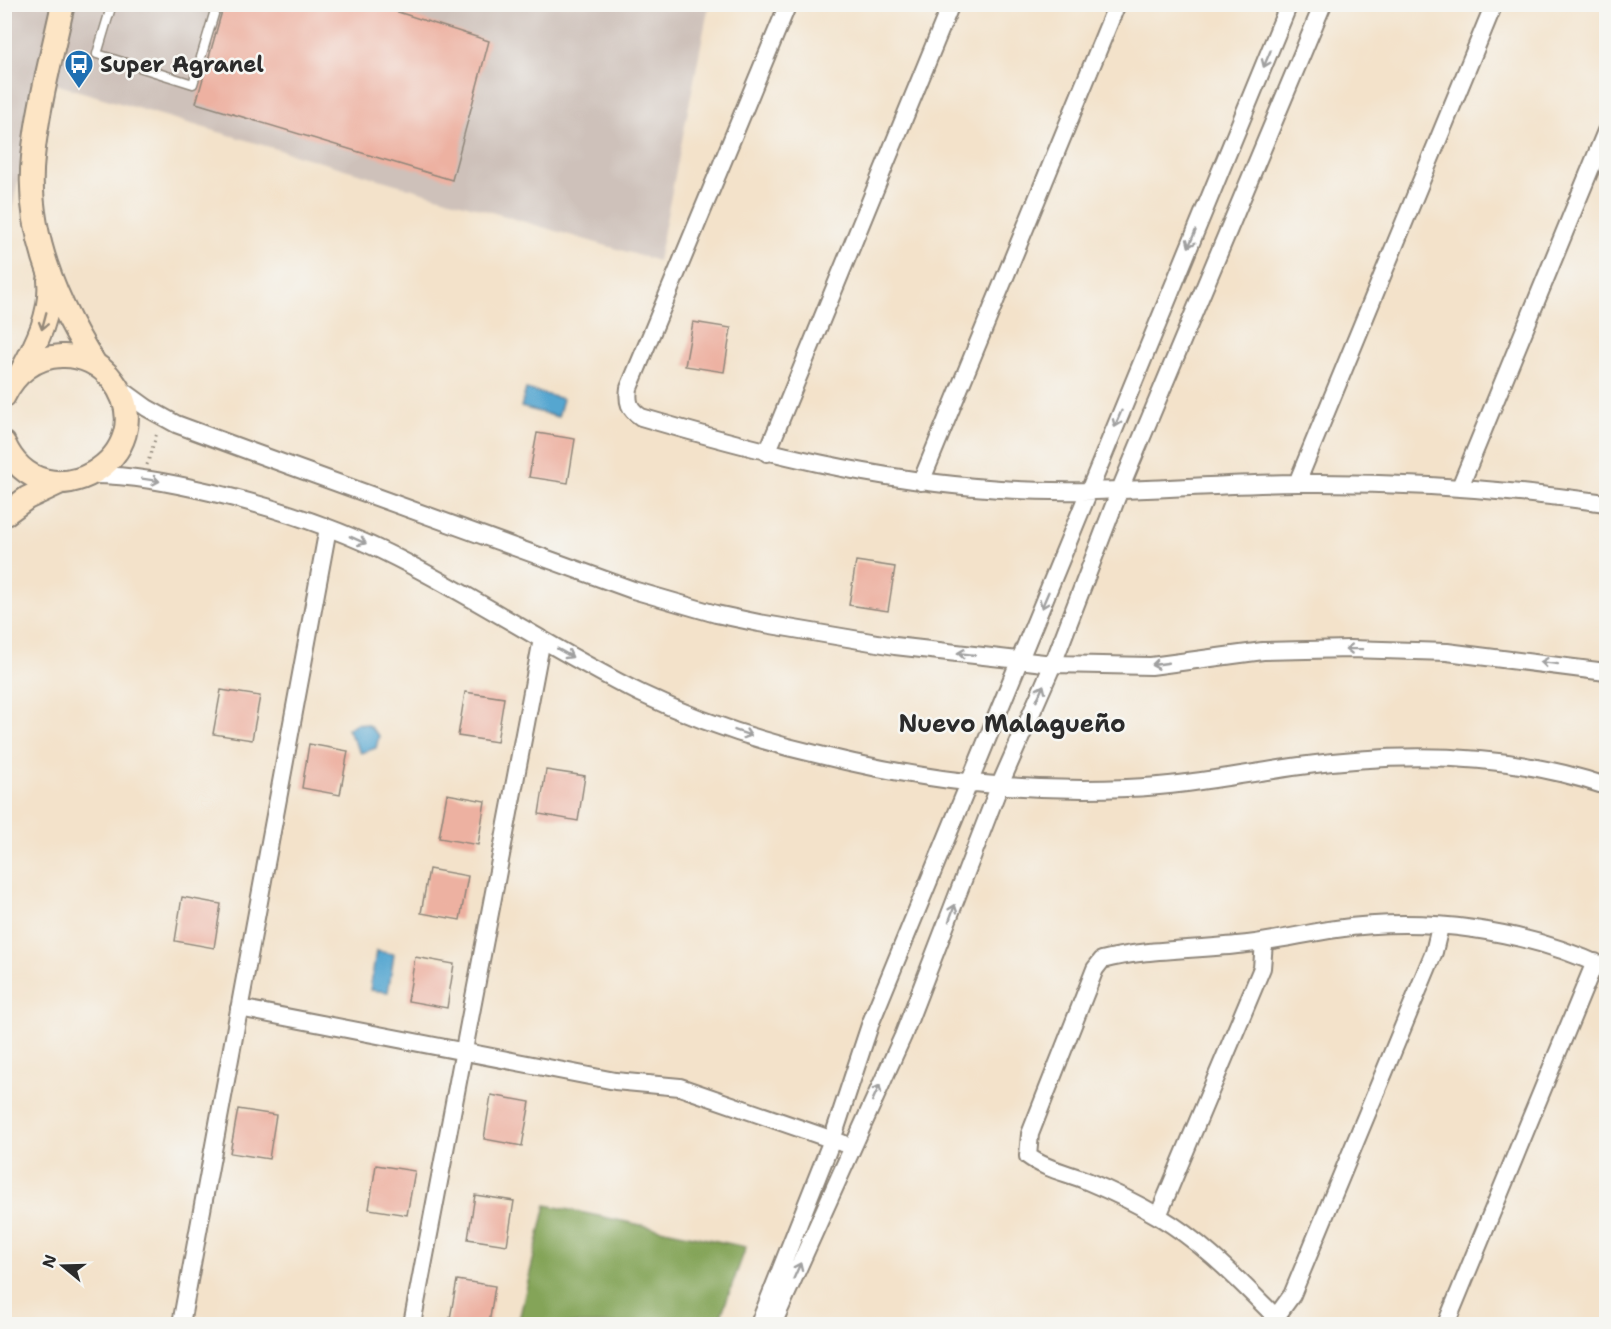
<svg xmlns="http://www.w3.org/2000/svg" width="1611" height="1329" font-family="'Shantell Sans',sans-serif">
	<style>
		.industrial { fill: #cec1ba }
		.forest { fill: #84a458; stroke: #586842; stroke-width: 1.5 }
		.water { fill: #55a6d0; stroke: #40687e; stroke-width: 1.5 }
		.building { fill: #edb1a1 }
		.lines { fill: none; stroke-linecap: round; stroke-linejoin: round }
		.lane-casing { stroke: #8f867a; stroke-width: 11 }
		.street-casing { stroke: #8f867a; stroke-width: 20 }
		.secondary-casing { stroke: #8f867a; stroke-width: 26 }
		.path { stroke: #8f867a; stroke-width: 3; stroke-dasharray: 1.5 4.5; stroke-linecap: butt }
		.lane { stroke: #fff; stroke-width: 8 }
		.street { stroke: #fff; stroke-width: 16 }
		.secondary { stroke: #fde5c5; stroke-width: 22 }
		.oneway { stroke: #a0a0a0 }
		.oneway2 { stroke: #948878 }
		.labels { text-anchor: middle; dominant-baseline: central; stroke-width: 5; stroke-linejoin: round; paint-order: stroke }
		.poi-label { font-size: 22px; font-weight: bold; fill: #2b2b2b; stroke: #f6f6f2; text-anchor: start }
		.neighbourhood-label { font-size: 24px; font-weight: bold; fill: #2b2b2b; stroke: #f6f6f2 }
	</style>
	<rect width="100%" height="100%" fill="#f6f6f2"/>
	<filter id="ink" filterUnits="userSpaceOnUse"><feTurbulence type="fractalNoise" baseFrequency=".0167" numOctaves="2"/><feDisplacementMap in="SourceGraphic" scale="12" xChannelSelector="R" yChannelSelector="G"/><feConvolveMatrix kernelMatrix="1 2 1 2 8 2 1 2 1" color-interpolation-filters="sRGB"/></filter>
	<filter id="wash" filterUnits="userSpaceOnUse"><feTurbulence type="fractalNoise" baseFrequency=".008" numOctaves="4" result="noise"/><feDisplacementMap in="SourceGraphic" scale="24" xChannelSelector="R" yChannelSelector="G"/><feGaussianBlur stdDeviation="1.35" result="paint"/><feColorMatrix in="noise" values="0 0 0 0 0 0 0 0 0 0 0 0 0 0 0 0 0 1.4 0 .05"/><feComposite in="paint" operator="in"/></filter>
	<g filter="url(#wash)">
		<rect width="100%" height="100%" fill="#f3e2ca"/>
		<path class="industrial" d="M5,5H709L658,261L38,79L5,246Z"/>
		<path class="forest" d="M546,1205L746,1247L718,1324H518Z"/>
		<path class="water" d="M526,389L563,399L558,417L521,407Z
			M357,723L368,725L379,736L376,748L361,753L347,729Z
			M376,951L394,954L388,992L370,990Z"/>
		<g id="blocks">
			<path class="building" d="M224,4H373L489,41L452,180L196,103Z
				M693,322L731,328L724,372L685,366Z
				M537,433L575,439L568,483L529,477Z
				M856,561L895,567L888,611L849,605Z
				M221,690L260,696L252,740L213,734Z
				M465,692L504,698L497,742L458,736Z
				M309,744L348,751L340,795L302,788Z
				M546,770L585,776L578,821L539,814Z
				M447,794L485,801L478,845L439,838Z
				M429,869L468,876L460,920L421,913Z
				M182,897L221,904L214,948L175,941Z
				M415,957L454,964L447,1008L408,1001Z
				M491,1095L530,1102L522,1146L484,1139Z
				M238,1109L276,1115L269,1159L230,1153Z
				M376,1165L415,1171L407,1215L369,1209Z
				M475,1195L514,1201L507,1245L468,1239Z
				M457,1280L495,1286L489,1324H449Z"/>
		</g>
	</g>
	<g filter="url(#ink)">
		<use href="#blocks" fill-opacity="0" stroke="#8f867a" stroke-width="1.5"/>
		<g class="lines">
			<g class="lane-casing">
				<path id="lane" d="M112,4L97,54L193,84L217,4"/>
			</g>
			<g class="street-casing">
				<path id="street" d="M788,4L629,388C627,402 629,409 641,417C760,452 876,481 1000,489C1100,496 1199,484 1299,483C1402,482 1505,489 1606,503
					M118,387L147,408L176,424L252,452L633,590L716,614L759,623L895,646L1053,664L1151,666L1263,651L1350,649L1447,652L1606,672
					M767,453L951,4
					M92,475C132,475 171,483 210,492C274,507 338,528 397,558C480,600 557,652 640,693C696,720 759,741 820,755C920,780 1023,793 1127,788C1185,786 1242,774 1300,766C1401,752 1509,753 1606,786
					M921,482L1117,4
					M1297,483L1494,4
					M1460,487L1606,131
					M239,1008L615,1081L680,1087L842,1143
					M1158,1216L1262,968L1264,942
					M1276,1317L1292,1295L1434,952L1440,927
					M181,1324L328,528
					M412,1324L542,639
					M759,1324L832,1140L871,1022L1289,4
					M773,1324L903,1036L999,787L1053,664L1119,492L1323,4
					M1283,1324C1244,1286 1206,1244 1158,1216C1136,1203 1111,1191 1087,1181C1068,1173 1045,1169 1028,1156L1030,1134L1095,969L1102,960C1143,949 1194,950 1237,945C1270,942 1303,934 1336,929C1426,916 1524,929 1606,968
					M1446,1324L1595,962"/>
			</g>
			<g class="secondary-casing">
				<path id="secondary" d="M63,4C52,55 38,106 33,157C25,230 57,304 95,364
					M21,372C37,343 52,313 49,280
					M4,396C15,373 35,357 61,356C81,355 101,364 113,381C168,455 43,530 4,443
					M4,515L27,498L61,482"/>
			</g>
			<path class="path" d="M147,465L157,433"/>
			<use href="#lane" class="lane"/>
			<use href="#street" class="street"/>
			<use href="#secondary" class="secondary"/>
		</g>
		<defs><path id="oneway-shaft" d="M-6 0H5M1.5-3L5.5 0L1.5 3" fill="none" stroke-width="1.6" stroke-linecap="round" stroke-linejoin="round" transform="scale(1.5)"/></defs>
		<g class="oneway">
			<use href="#oneway-shaft" transform="translate(1267 59) rotate(113)"/>
			<use href="#oneway-shaft" transform="translate(1192 239) rotate(113)"/>
			<use href="#oneway-shaft" transform="translate(1118 419) rotate(113)"/>
			<use href="#oneway-shaft" transform="translate(151 480) rotate(9)"/>
			<use href="#oneway-shaft" transform="translate(358 540) rotate(24)"/>
			<use href="#oneway-shaft" transform="translate(1045 600) rotate(113)"/>
			<use href="#oneway-shaft" transform="translate(1354 649) rotate(-179)"/>
			<use href="#oneway-shaft" transform="translate(565 653) rotate(29)"/>
			<use href="#oneway-shaft" transform="translate(966 654) rotate(-174)"/>
			<use href="#oneway-shaft" transform="translate(1549 663) rotate(-173)"/>
			<use href="#oneway-shaft" transform="translate(1160 664) rotate(172)"/>
			<use href="#oneway-shaft" transform="translate(1040 693) rotate(-66)"/>
			<use href="#oneway-shaft" transform="translate(743 733) rotate(19)"/>
			<use href="#oneway-shaft" transform="translate(952 913) rotate(-70)"/>
			<use href="#oneway-shaft" transform="translate(876 1093) rotate(-65)"/>
			<use href="#oneway-shaft" transform="translate(797 1271) rotate(-66)"/>
		</g>
		<use class="oneway2" href="#oneway-shaft" transform="translate(44 321) rotate(105)"/>
	</g>
	<defs>
		<g id="bus-pin" transform="scale(1.5)"><path d="M0 17L-7.5 6A9.5 9.5 0 1 1 7.5 6Z" fill="#1f6fb2" stroke="#f6f6f2"/><path d="M-5-6H5V4H4V6H2V4H-2V6H-4V4H-5ZM-3.5-4V0h7V-4ZM-3.5 1.2v1.5H-2V1.2ZM2 1.2v1.5H3.5V1.2Z" fill="#fff"/></g>
	</defs>
	<g fill-rule="evenodd">
		<use href="#bus-pin" x="79" y="64"/>
	</g>
	<g class="labels">
		<g class="poi-label">
			<text x="100" y="64">Super Agranel</text>
		</g>
		<g class="neighbourhood-label">
			<text x="1012" y="724">Nuevo Malagueño</text>
		</g>
	</g>
	<rect width="1611" height="1329" fill="none" stroke="#f6f6f2" stroke-width="24"/>
	<g transform="translate(63 1266) rotate(289)" stroke="#f6f6f2" stroke-width="4.5" paint-order="stroke">
	<path d="M0-4.5L10 22L0 15L-10 22Z" fill="#2b2b2b"/>
	<text y="-9" font-size="16" font-weight="bold" text-anchor="middle" fill="#2b2b2b">N</text>
	</g>
</svg>
